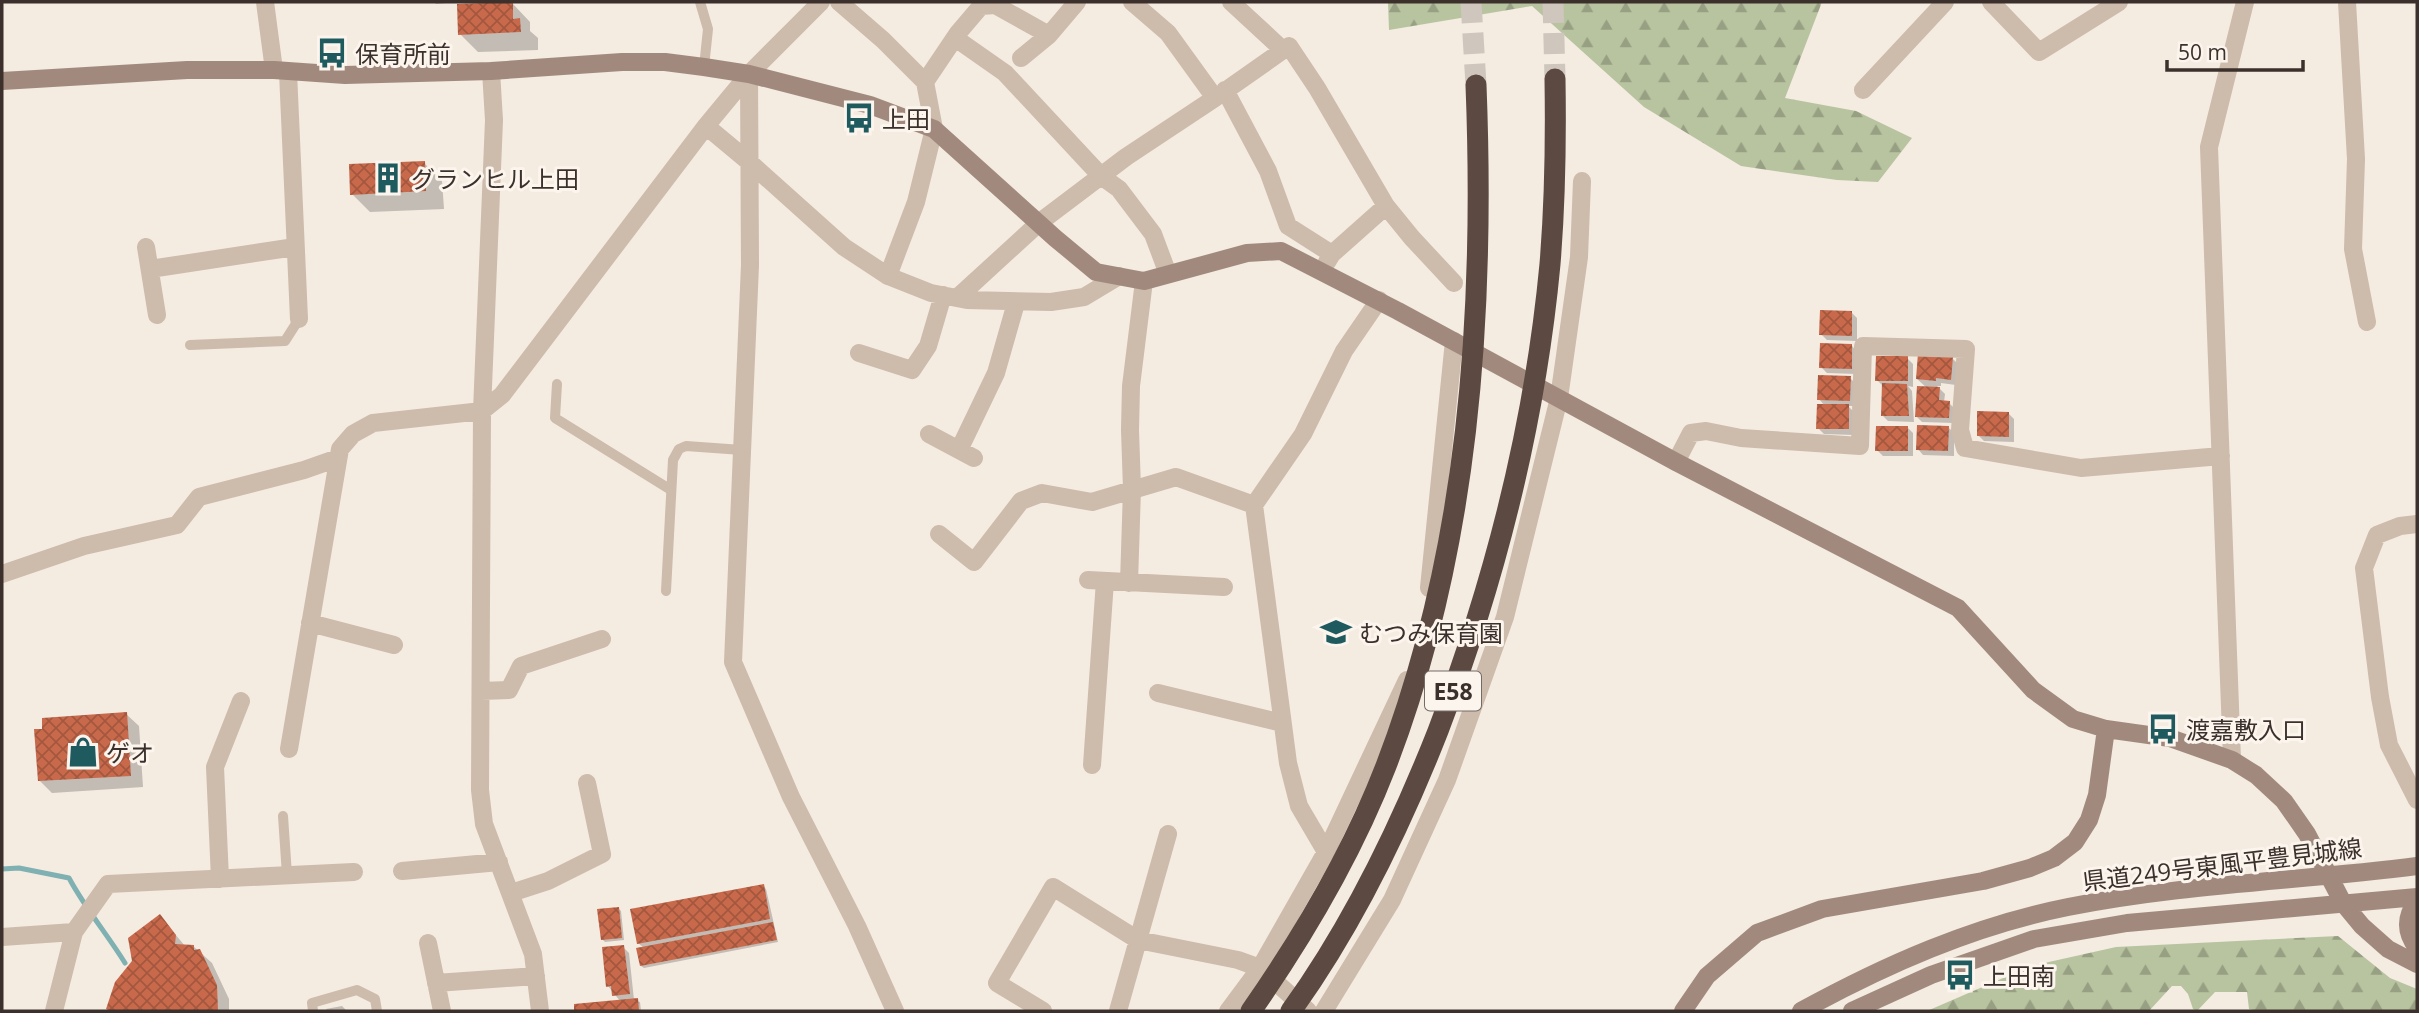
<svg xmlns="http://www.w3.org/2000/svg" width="2419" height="1013" font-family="'Open Sans','Noto Sans JP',sans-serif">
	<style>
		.forest { fill: url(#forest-firs) }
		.shadow { fill: #0003 }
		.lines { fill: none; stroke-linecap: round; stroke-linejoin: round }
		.stream { stroke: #7fb0b2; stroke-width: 5 }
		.building { fill: url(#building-cross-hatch) }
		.highway-tunnel { stroke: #cfc6bd; stroke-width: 21; stroke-dasharray: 21 10; stroke-linecap: butt }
		.lane { stroke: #cdbbac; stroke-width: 10 }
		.street { stroke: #cdbbac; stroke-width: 18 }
		.secondary { stroke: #a18a7d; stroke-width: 18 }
		.highway { stroke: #5c4a42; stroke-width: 21 }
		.labels { text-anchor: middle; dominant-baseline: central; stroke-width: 6; stroke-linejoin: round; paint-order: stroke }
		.shield { fill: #fbf5ee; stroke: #756b66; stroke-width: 2 }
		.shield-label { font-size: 23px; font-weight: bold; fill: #3b302b }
		.poi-label { font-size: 24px; fill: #3b302b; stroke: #fbf5ee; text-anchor: start }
		.street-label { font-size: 24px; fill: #3b302b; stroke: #fbf5ee }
	</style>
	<defs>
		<pattern id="forest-firs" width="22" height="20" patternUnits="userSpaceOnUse" patternTransform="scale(1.75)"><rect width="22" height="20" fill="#b8c4a0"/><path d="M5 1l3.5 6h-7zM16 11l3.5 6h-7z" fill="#97a083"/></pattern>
		<pattern id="building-cross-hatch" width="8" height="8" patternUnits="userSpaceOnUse" patternTransform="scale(1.75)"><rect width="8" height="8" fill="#c8694b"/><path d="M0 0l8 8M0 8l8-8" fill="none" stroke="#a4573f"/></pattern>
	</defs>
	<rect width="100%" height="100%" fill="#f4ebe1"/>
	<path class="forest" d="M1388,2H1822L1785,98L1856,111L1912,138L1878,182L1837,180L1741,166L1644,107L1532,6L1389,30Z
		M2338,936L2390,978L2417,989V1011H2257L2249,1009L2247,992H2215L2197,1011L2193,1009L2188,994L2181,986H2172L2149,1011H1927L2031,966L2116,947Z"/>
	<path class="shadow" d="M434,2H456L436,4Z
		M512,3L530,22V31L538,38V50L478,52L460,34Z
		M424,163L442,181L444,209L370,212L352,194Z
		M1852,313L1857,318V341L1827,340L1821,334Z
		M1852,346L1857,352V374L1827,373L1821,367Z
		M1907,358L1913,364V387L1908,386L1912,391L1914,422L1888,421L1882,415L1884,387L1877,380Z
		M1952,358L1958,364L1956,385L1941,383V386H1937L1945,394L1944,402L1949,403L1955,409L1954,423L1922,422L1917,417L1927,388L1917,379Z
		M1850,378L1856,384L1855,406H1848L1854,412V435L1824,434L1818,428L1825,406L1819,399Z
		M2009,414L2014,419V442L1984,441L1978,435Z
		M1907,427L1913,433V456H1883L1877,450Z
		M1948,427L1954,433V456L1923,455L1918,449Z
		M126,714L139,726L143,787L52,793L39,780Z
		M763,886L766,889L778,942L644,968L641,966L644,948L638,943Z
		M619,909L621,911L624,940L605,942L602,939Z
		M160,916L185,946H193L212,963L229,999V1011H111L108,1008Z
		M623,947L629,953L634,1000L640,1002L641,1011H576L575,1005L620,1001L608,986Z
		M342,1006L347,1011H327L326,1009Z"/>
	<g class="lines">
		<path class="stream" d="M2,869L19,868L69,878C85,908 107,934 125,963"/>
	</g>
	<path class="building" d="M513,2V19L520,18L521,32L458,35L457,4Z
		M425,161L426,191L350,195L349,164Z
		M1820,310L1852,311V336L1819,335Z
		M1820,343L1852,344V369L1819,368Z
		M1918,353L1953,357L1951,380L1936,378V381L1916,379Z
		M1876,356H1908V381H1875Z
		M1818,375L1851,376L1850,401L1817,400Z
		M1882,383L1907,384L1909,416H1881Z
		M1917,386L1940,387L1939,400L1950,401L1949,418L1915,417Z
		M1817,404H1849V429H1816Z
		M1977,411L2009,412V437L1977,436Z
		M1917,425L1949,426L1948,451L1916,450Z
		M1876,426H1908V451H1875Z
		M127,712L131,776L38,781L34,729H42V718Z
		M764,884L770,919L637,944L630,909Z
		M619,907L622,938L601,940L597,909Z
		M160,914L176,935L175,944L194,945V950L200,949L217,985L218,1011H110L106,1009L115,982L132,961L128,938Z
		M773,922L777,940L640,966L636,948Z
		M624,945L630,994L612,996L611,986L606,987L602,947Z
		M638,998L639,1011H574V1004Z"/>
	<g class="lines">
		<path class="highway-tunnel" d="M1471,2L1476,85
			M1553,2L1555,79"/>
		<path class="lane" d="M700,2L708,29L704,67
			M190,345L285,341L299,319
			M557,384L555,418L671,490
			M666,591L673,460L679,449L686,446L742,450
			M283,816L287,875
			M313,1011L312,1003L357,990L375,999L377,1011"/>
		<path class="street" d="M265,2L274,70
			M839,2L883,40L925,82L934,129L916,202L888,276
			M1231,2L1283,50
			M1991,2L2039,52L2119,2
			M2347,2L2356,159L2353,249L2367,322
			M955,38L1005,73L1101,176L1119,189L1153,234L1168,274
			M1021,58L1049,35L1077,2
			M491,71L494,120L482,411L480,790L484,824L533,954L540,1011
			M288,72L299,319
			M749,74L750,265L733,662L791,797L857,926L895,1011
			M925,82L958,33L981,6L995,5L1049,35
			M1225,90L1268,171L1288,226L1332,254
			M1863,90L1945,2
			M1215,98L1289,46L1317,88L1386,206L1412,238L1454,283
			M706,126L748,161L844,247L888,276L931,293L967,300L1051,302L1084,297L1119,276
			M146,247L157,315
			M1327,262L1332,254L1386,206
			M150,269L295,247
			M957,298L1040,222L1126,157L1215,98L1168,33L1132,2
			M859,353L912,370L928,346L943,295
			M929,434L974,458
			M959,450L996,373L1016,303
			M1676,462L1691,433L1706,431L1741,438L1860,446L1863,346L1966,349L1960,430L1965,448L2081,468L2221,456
			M2417,524L2400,526L2377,535L2364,568L2380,697L2389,745L2417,800
			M939,534L974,562L1021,501L1042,493L1092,502L1176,477L1254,505
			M2,574L84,546L177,525L199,497L304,470L338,458
			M1088,580L1224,587
			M1129,583L1132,489L1130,430L1131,386L1144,281
			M1429,588L1454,341
			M310,623L394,645
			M481,691L509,690L521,666L602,639
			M1158,693L1282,723
			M289,749L340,449L353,434L373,423L482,411L502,395L706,126L749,74L821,2
			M2232,760L2209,147L2245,2
			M1092,765L1105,581
			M1326,852L1299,806L1288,763L1254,505L1303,434L1344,351L1379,300
			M402,871L499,862
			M220,879L215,767L241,701
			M511,893L548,881L602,854L587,783
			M2,937L74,932
			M428,943L442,1011
			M436,983L536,976
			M54,1011L74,932L108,884L354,872
			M1043,1011L997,983L1053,887L1138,940L1238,960L1260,968L1308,1011
			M1118,1011L1168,834
			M1228,1011L1260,968L1326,852L1407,680
			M1324,1011L1392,900L1447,780L1505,617L1559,398L1579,257L1582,181"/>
		<path class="secondary" d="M2,81L187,70H274L345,75L491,71L622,62H665L704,67L749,74L870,105L934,129L1055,238L1096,272L1144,281L1247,253L1281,251L1398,311L1676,462L1958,608L2033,690L2073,719L2106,729L2170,738L2232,760L2256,775L2284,801L2307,834L2343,903L2362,926L2388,949L2417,964
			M2417,901C2405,917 2405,932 2417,948
			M1683,1011L1707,976L1757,933L1822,909L1983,881L2030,868L2054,858L2075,842L2089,820L2097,795L2106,729
			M1801,1011C1885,965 1973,926 2068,907C2183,884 2301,881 2417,866
			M1852,1011L1931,975L2034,939L2127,923L2417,897"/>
		<path class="highway" d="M1251,1011C1304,935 1352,854 1386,766C1469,550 1485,315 1476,85
			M1291,1011C1353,925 1399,830 1438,731C1495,581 1535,424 1550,264C1555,203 1556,141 1555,79"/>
	</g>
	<defs>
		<g id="bus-bare" transform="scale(2.415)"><path d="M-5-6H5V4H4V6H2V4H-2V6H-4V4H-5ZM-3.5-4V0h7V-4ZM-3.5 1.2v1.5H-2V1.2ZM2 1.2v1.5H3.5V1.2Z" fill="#1f5a5e" stroke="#fbf5ee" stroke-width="2.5" paint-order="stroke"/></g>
		<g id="building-bare" transform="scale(2.415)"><path d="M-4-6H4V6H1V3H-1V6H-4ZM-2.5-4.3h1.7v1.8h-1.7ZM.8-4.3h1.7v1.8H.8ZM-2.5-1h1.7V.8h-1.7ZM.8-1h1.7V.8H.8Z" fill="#1f5a5e" stroke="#fbf5ee" stroke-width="2.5" paint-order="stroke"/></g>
		<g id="school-bare" transform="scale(2.415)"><path d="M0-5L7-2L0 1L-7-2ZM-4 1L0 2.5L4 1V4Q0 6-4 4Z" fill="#1f5a5e" stroke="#fbf5ee" stroke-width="2.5" paint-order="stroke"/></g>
		<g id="shop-bare" transform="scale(2.415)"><path d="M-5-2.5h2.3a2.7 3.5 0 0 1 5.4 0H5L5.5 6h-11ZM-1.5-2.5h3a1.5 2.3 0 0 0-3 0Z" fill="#1f5a5e" stroke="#fbf5ee" stroke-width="2.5" paint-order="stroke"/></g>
	</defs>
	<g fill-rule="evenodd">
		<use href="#bus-bare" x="332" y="53"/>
		<use href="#bus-bare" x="859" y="118"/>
		<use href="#building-bare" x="388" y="178"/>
		<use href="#school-bare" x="1336" y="632"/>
		<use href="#bus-bare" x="2163" y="729"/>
		<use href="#shop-bare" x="83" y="752"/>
		<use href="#bus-bare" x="1960" y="975"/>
	</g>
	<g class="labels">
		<rect class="shield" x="1425" y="671.5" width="56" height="39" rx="5"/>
		<g class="shield-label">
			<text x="1453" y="691">E58</text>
		</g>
		<g class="poi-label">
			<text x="355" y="53">保育所前</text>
			<text x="882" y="118">上田</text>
			<text x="411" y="178">グランヒル上田</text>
			<text x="1359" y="632">むつみ保育園</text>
			<text x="2186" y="729">渡嘉敷入口</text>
			<text x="106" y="752">ゲオ</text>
			<text x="1983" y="975">上田南</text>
		</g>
		<g class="street-label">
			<text transform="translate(2222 864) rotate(-7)">県道249号東風平豊見城線</text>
		</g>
	</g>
	<rect width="2419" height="1013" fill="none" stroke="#3b302b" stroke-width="7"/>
	<path d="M2167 60v10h136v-10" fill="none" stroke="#3b302b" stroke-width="3.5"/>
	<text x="2178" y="60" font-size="21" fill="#3b302b" stroke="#fbf5ee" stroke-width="5" paint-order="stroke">50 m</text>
</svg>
